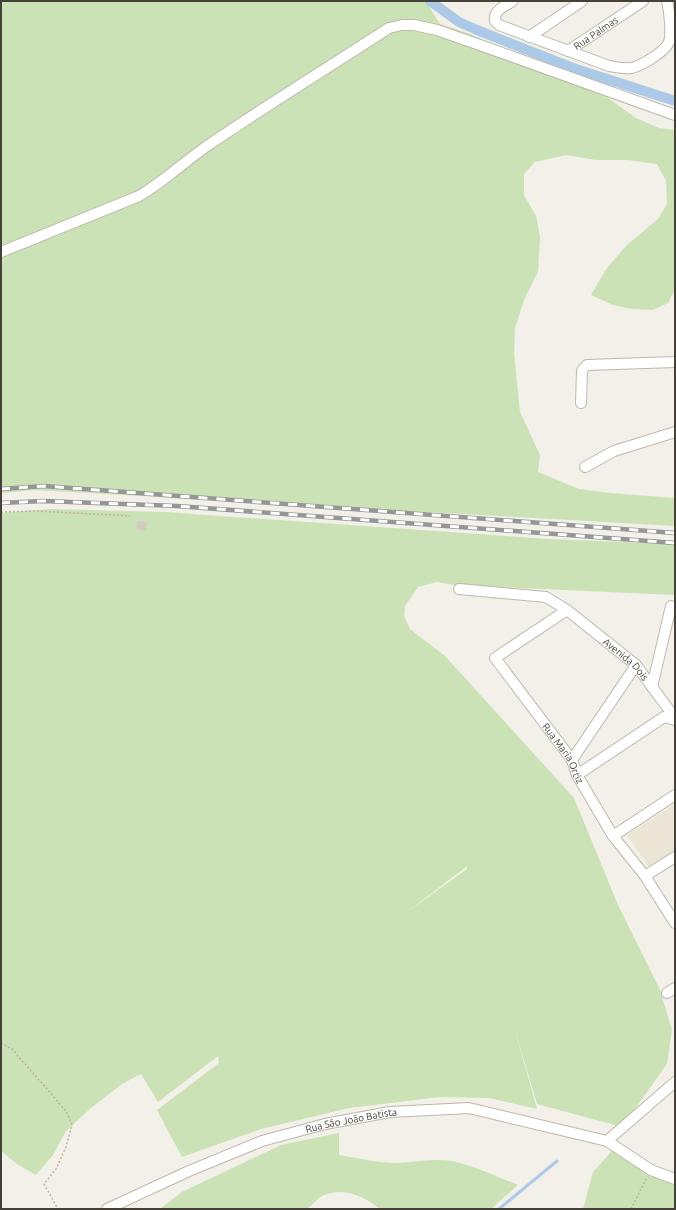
<svg xmlns="http://www.w3.org/2000/svg" width="676" height="1210" font-family="Ubuntu,sans-serif">
	<style>
		.education { fill: #eae5d4 }
		.green { fill: #cae2b6; fill-rule: evenodd }
		.lines { fill: none; stroke-linecap: round; stroke-linejoin: round }
		.stream { stroke: #accae8; stroke-width: 3 }
		.canal { stroke: #accae8; stroke-width: 10 }
		.building { fill: #d3cdbf }
		.street-casing { stroke: #bdb8ac; stroke-width: 12 }
		.path { stroke: #bdb59f; stroke-width: 1.5; stroke-dasharray: 2 2; stroke-linecap: butt }
		.street { stroke: #fff; stroke-width: 10 }
		.rail-casing { stroke: #969696; stroke-width: 4.5 }
		.rail { stroke: #fff; stroke-width: 3; stroke-dasharray: 9; stroke-linecap: butt }
		.labels { text-anchor: middle; dominant-baseline: central; stroke-width: 3; stroke-linejoin: round; paint-order: stroke }
		.street-label { font-size: 10px; fill: #454138; stroke: #fff }
	</style>
	<rect width="100%" height="100%" fill="#f2f0e8"/>
	<path class="education" d="M675,804V853L650,869L627,835Z"/>
	<path class="green" d="M1,1H431L428,5L440,24L470,34L608,98L636,118L659,128L675,130V289L668,303L653,310L632,309L613,305L591,295L607,268L627,245L658,219L667,204L666,181L657,164L628,160H596L566,155L535,162L524,174V195L536,216L540,237L538,272L524,300L515,328L514,354L520,412L540,455L538,472L579,489L610,493L675,498V526L36,490L1,493Z
		M51,509L165,512L548,539L675,544V595L454,585L437,582L418,587L405,606L404,616L410,629L445,656L574,798L618,905L660,990L672,1030L667,1064L622,1127L537,1104L513,1023L537,1109L489,1098L440,1097L349,1108L261,1129L182,1157L157,1110L219,1063L218,1056L158,1102L141,1074L122,1084L91,1108L66,1131L53,1155L36,1175L17,1164L1,1151V513ZM467,867V869L403,915L466,867Z
		M339,1133V1155C358,1158 378,1163 397,1163C416,1162 432,1158 452,1161C474,1166 496,1176 518,1185L491,1209H380C364,1196 342,1186 322,1196C317,1199 312,1205 307,1209H160L182,1192L281,1145Z
		M618,1144L643,1163L664,1169L675,1176V1209H583L593,1172Z"/>
	<g class="lines">
		<path class="stream" d="M499,1209L557,1161"/>
		<path class="canal" d="M430,1L459,22L477,30L573,68L675,101"/>
	</g>
	<path class="building" d="M137,521L147,522L146,531L136,529Z"/>
	<g class="lines">
		<g class="street-casing">
			<g id="street">
				<path d="M513,1C505,6 493,10 495,21L499,25L609,66C616,67 623,69 631,68C641,66 665,52 669,42C672,34 669,9 667,1"/>
				<path d="M529,37L582,1"/>
				<path id="s1" d="M568,51L643,1"/>
				<path d="M1,252L139,196C163,182 184,162 207,146C267,105 329,67 389,28L402,25H414L437,30L480,45L675,115"/>
				<path d="M581,403L582,371L584,368L587,365L675,362"/>
				<path d="M585,467L614,451L675,432"/>
				<path id="s2" d="M459,589L546,597L567,610L636,665L675,718"/>
				<path id="s3" d="M567,610L495,658L572,760L577,775L613,836L645,876L675,923"/>
				<path d="M652,687L671,606"/>
				<path d="M572,760L636,665"/>
				<path d="M577,775L664,717L675,720"/>
				<path d="M613,836L675,795"/>
				<path d="M645,876L675,857"/>
				<path d="M667,993L675,988"/>
				<path d="M607,1141L675,1082"/>
				<path id="s4" d="M107,1209L189,1171L262,1141L325,1124L390,1112L469,1108L607,1141L651,1170L675,1179"/>
			</g>
		</g>
		<path class="path" d="M1,512L37,511L130,516
			M1,1043L12,1049L66,1111L72,1125L66,1147L56,1169L44,1184L58,1209
			M631,1209L646,1179"/>
		<use href="#street" class="street"/>
		<g class="rail-casing">
			<path id="rail" d="M1,489L44,486L675,533
				M1,503L43,501L177,506L675,543"/>
		</g>
		<use href="#rail" class="rail"/>
	</g>
	<g class="labels">
		<g class="street-label">
			<text stroke="none"><textPath href="#s1" startOffset="33">Rua Palmas</textPath></text>
			<text stroke="none"><textPath href="#s2" startOffset="189">Avenida Dois</textPath></text>
			<text stroke="none"><textPath href="#s3" startOffset="204">Rua Maria Ortiz</textPath></text>
			<text stroke="none"><textPath href="#s4" startOffset="261">Rua São João Batista</textPath></text>
		</g>
	</g>
	<rect width="676" height="1210" fill="none" stroke="#454138" stroke-width="4"/>
</svg>
